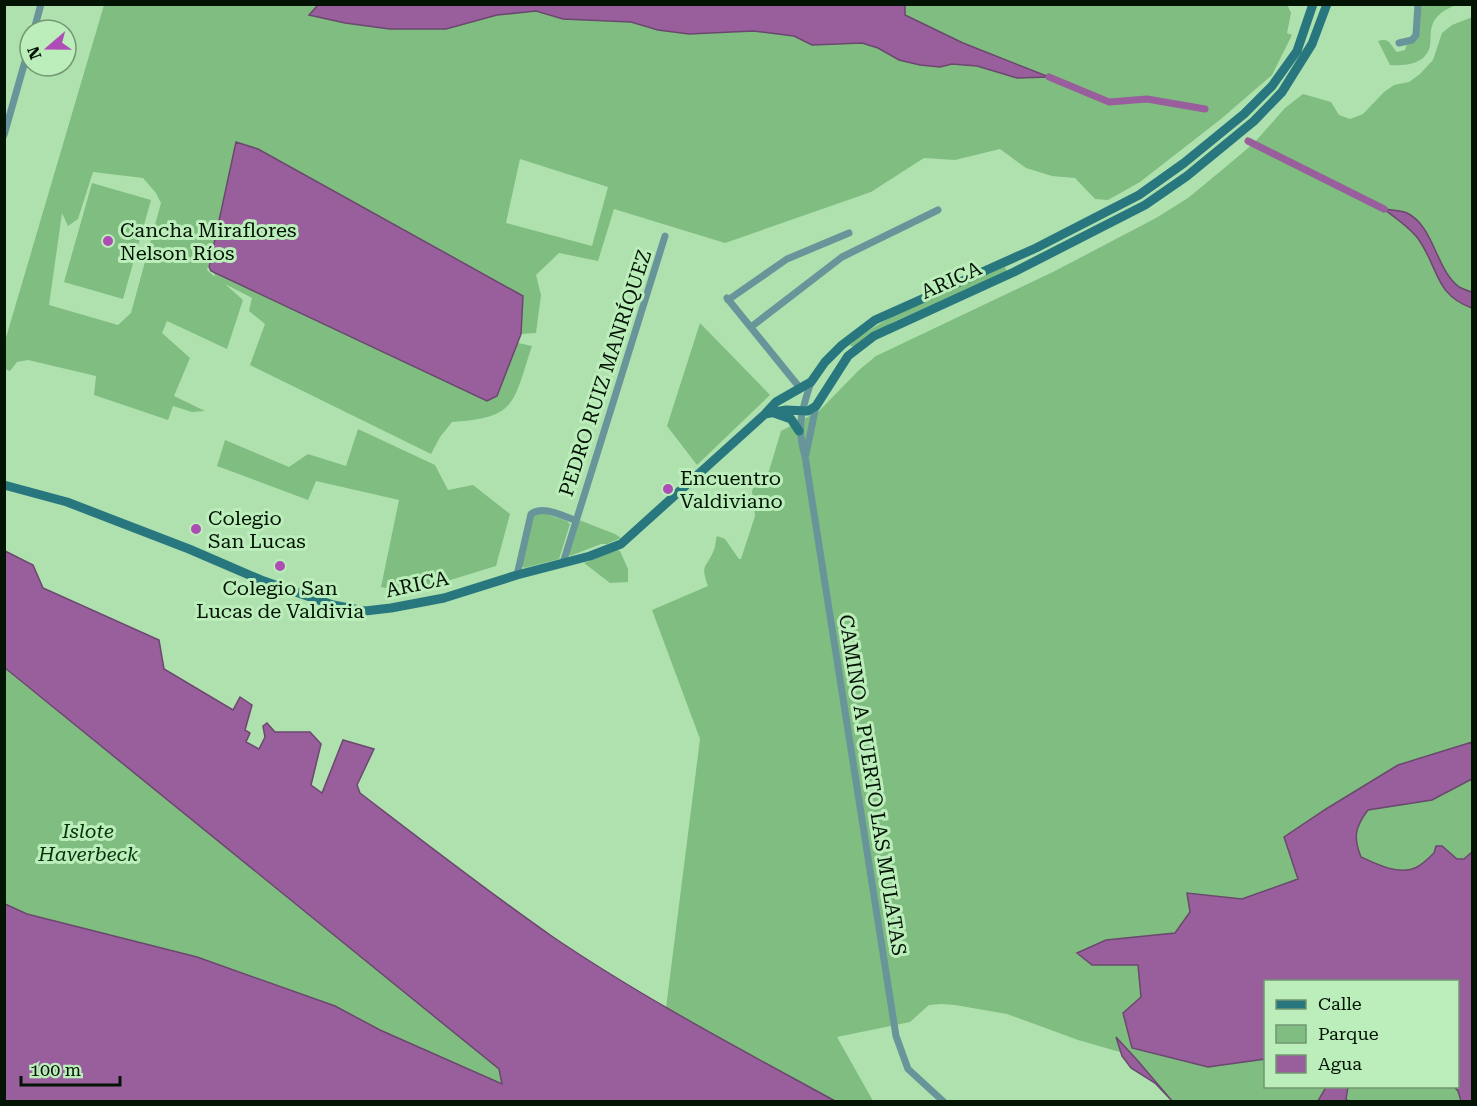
<svg xmlns="http://www.w3.org/2000/svg" width="1477" height="1106" font-family="'Roboto Serif',serif">
	<style>
		.green { fill: #80bd80; fill-rule: evenodd }
		.water { fill: #985f9c; stroke: #6b486e; stroke-width: 1.5 }
		.lines { fill: none; stroke-linecap: round; stroke-linejoin: round }
		.canal { stroke: #985f9c; stroke-width: 7 }
		.minor { stroke: #67959a; stroke-width: 7 }
		.secondary { stroke: #28777f; stroke-width: 9 }
		.poi-dot { fill: #ad4db5; stroke: #bceebb; stroke-width: 2 }
		.labels { text-anchor: middle; dominant-baseline: central; stroke-width: 6; stroke-linejoin: round; paint-order: stroke }
		.poi-label { font-size: 20px; fill: #031404; stroke: #bceebb; text-anchor: start }
		.street-label { font-size: 20px; fill: #031404; stroke: #bceebb }
		.park-label { font-size: 20px; font-style: italic; fill: #05340a; stroke: #bceebb }
	</style>
	<rect width="100%" height="100%" fill="#afe1ae"/>
	<path class="green" d="M1287,4L1291,13L1287,33L1292,35L1272,75L1221,119L1140,182L1108,200L1095,199L1075,178L1052,176L1026,168L1000,149L955,160L924,158L871,192L725,243L614,209L598,261L559,253L536,275L541,295L536,333L520,334L518,343L532,346C513,402 518,418 452,422L440,437L431,454L250,365L265,324L249,311L252,298L225,284L243,300L227,349L167,321L162,333L190,358L174,396L205,411L192,412L173,406L168,420L94,395L96,376L28,360L17,362L10,371L5,369V341L104,5ZM236,143L213,269L215,277L207,270L219,227ZM520,159L608,187L592,246L506,223ZM93,172L143,178L156,193L161,203L131,313L118,325L49,305L62,213L68,226L78,219ZM302,173L523,296L522,304Z
		M1420,5H1457C1447,8 1435,15 1432,26C1430,32 1431,39 1430,46C1426,64 1406,66 1390,65L1378,41C1390,37 1390,45 1397,52L1405,50L1407,44C1425,40 1419,19 1420,5Z
		M1470,18H1472V1101H1172L1138,1061L1127,1054L1078,1040L1007,1014L955,1005L941,1004L929,1005L910,1022L837,1037L873,1101H791L694,1024L666,1008L700,739L652,610L708,586C700,563 706,569 714,550C716,546 715,541 717,536L725,539L739,559H741L755,516L752,491L756,482L769,471L781,431L819,411L859,370L876,356L1053,272L1156,218L1188,198L1222,170L1254,143L1285,108L1303,94L1331,102L1339,115L1350,119L1363,114L1384,92L1394,85L1409,82L1420,74L1433,60L1442,33L1452,25ZM1266,982H1458V1086H1266Z
		M92,183L151,200L123,299L64,282Z
		M1005,267L1007,272L893,322L853,347L850,345C890,310 956,289 1005,267Z
		M700,323L770,395L697,465L667,426Z
		M358,429L435,465L448,490L473,485L510,514L496,566L408,593L381,587L399,500L316,481L308,500L217,466L225,440L289,467L308,454L346,466Z
		M540,512L567,521L570,524L559,559L524,568L522,565L534,515Z
		M579,520L615,534L621,538L607,544H601L570,556L568,552Z
		M617,550L620,551L628,569V582L610,583L584,563Z
		M4,668L499,1069L502,1084L380,1030L335,1006L197,957L27,914L5,904Z"/>
	<path class="water" d="M318,5H905V15L963,43L1049,77L1017,78L977,66L952,64L940,67L920,65L899,60L878,48L862,43L812,45L794,36L753,31L689,34L658,30L631,22L563,19L536,11L497,15L446,29H390L345,23L309,15Z
		M236,142L258,149L523,296L521,334L497,396L487,401L211,271L209,267Z
		M1384,209C1391,210 1401,210 1407,213C1434,226 1436,270 1459,287C1463,289 1468,291 1472,292V308C1435,295 1439,269 1419,240C1411,228 1395,218 1384,209Z
		M5,551L33,565L43,588L159,640L164,669L233,710L240,697L252,705L245,730L250,733L246,742L259,749L265,737L263,726L267,723L275,732H310L321,744L311,785L322,793L343,740L374,749L357,785L360,793C424,842 487,891 553,937C643,998 740,1049 835,1101H5V904L27,914L197,957L335,1006L380,1030L502,1084L499,1069L5,668Z
		M1472,742V779L1432,800L1368,810C1355,827 1353,837 1361,857C1376,864 1398,875 1415,868C1422,865 1429,858 1434,853L1436,846H1442L1457,859H1464L1472,852V1101H1461L1458,1091L1454,1087L1458,1086V982H1266L1265,1059L1208,1067L1132,1048L1123,1013L1141,997L1138,965H1092L1077,953L1106,940L1175,933L1190,912L1187,893L1242,899L1298,879L1284,837L1326,809L1398,765Z
		M1116,1037L1138,1061L1172,1101L1155,1083L1131,1068L1122,1056Z
		M1326,1087H1348L1346,1099L1348,1101H1318Z"/>
	<g class="lines">
		<path class="canal" d="M1049,77L1109,102L1147,99L1205,109
			M1248,141L1384,209"/>
		<path class="minor" d="M34,30L41,4
			M1399,43L1412,40L1416,35L1418,4
			M4,135L30,44
			M727,298L800,388
			M728,300L787,259L849,233
			M751,327L842,257L938,210
			M811,382C802,410 796,426 805,456L896,1036L908,1069L944,1102
			M806,454L816,406
			M563,563L665,236
			M517,575L531,514C543,505 562,516 575,520"/>
		<path class="secondary" d="M774,413L791,419L799,431
			M765,414L786,410L808,411L816,406L848,356L874,336L1014,272L1145,205L1187,176L1254,121L1282,92L1312,44L1327,4
			M4,485L67,502L189,549L261,580L333,605L365,611L391,608L444,598L517,575L590,556L621,544L765,414L776,402L811,382L825,362L842,345L875,320L1036,248L1139,195L1184,163L1244,114L1272,86L1297,51L1313,4"/>
	</g>
	<g class="poi-dot">
		<circle cx="108" cy="241" r="6"/>
		<circle cx="668" cy="489" r="6"/>
		<circle cx="196" cy="529" r="6"/>
		<circle cx="280" cy="566" r="6"/>
	</g>
	<g class="labels">
		<g class="poi-label">
			<text x="120" y="230">Cancha Miraflores<tspan x="120" dy="23">Nelson Ríos</tspan></text>
			<text x="680" y="478">Encuentro<tspan x="680" dy="23">Valdiviano</tspan></text>
			<text x="208" y="518">Colegio<tspan x="208" dy="23">San Lucas</tspan></text>
			<text x="280" y="588" text-anchor="middle">Colegio San<tspan x="280" dy="23">Lucas de Valdivia</tspan></text>
		</g>
		<g class="street-label">
			<text transform="translate(951 280) rotate(-24)">ARICA</text>
			<text transform="translate(605 373) rotate(-72)">PEDRO RUIZ MANRÍQUEZ</text>
			<text transform="translate(417 584) rotate(-12)">ARICA</text>
			<text transform="translate(873 785) rotate(81)">CAMINO A PUERTO LAS MULATAS</text>
		</g>
		<g class="park-label">
			<text x="88" y="831">Islote<tspan x="88" dy="23">Haverbeck</tspan></text>
		</g>
	</g>
	<rect width="1477" height="1106" fill="none" stroke="#031404" stroke-width="12"/>
	<rect x="1264" y="980" width="195" height="108" fill="#bceebb" stroke="#729772" stroke-width="1.5"/>
	<rect x="1276" y="1000" width="30" height="9" fill="#28777f" stroke="#729772" stroke-width="1.5"/>
	<text x="1318" y="1010" font-size="18" fill="#031404">Calle</text>
	<rect x="1276" y="1025" width="30" height="18" fill="#80bd80" stroke="#729772" stroke-width="1.5"/>
	<text x="1318" y="1040" font-size="18" fill="#031404">Parque</text>
	<rect x="1276" y="1055" width="30" height="18" fill="#985f9c" stroke="#729772" stroke-width="1.5"/>
	<text x="1318" y="1070" font-size="18" fill="#031404">Agua</text>
	<g transform="translate(48 48) rotate(250)"><circle r="28" fill="#bceebb" stroke="#729772" stroke-width="1.5"/>
	<path d="M0-4.5L10 22L0 15L-10 22Z" fill="#ad4db5"/>
	<text y="-9" font-size="16" font-weight="bold" text-anchor="middle" fill="#031404">N</text>
	</g>
	<path d="M21 1076v9h99v-9" fill="none" stroke="#031404" stroke-width="3"/>
	<text x="30" y="1076" font-size="18" fill="#031404" stroke="#bceebb" stroke-width="4.5" paint-order="stroke">100 m</text>
</svg>
